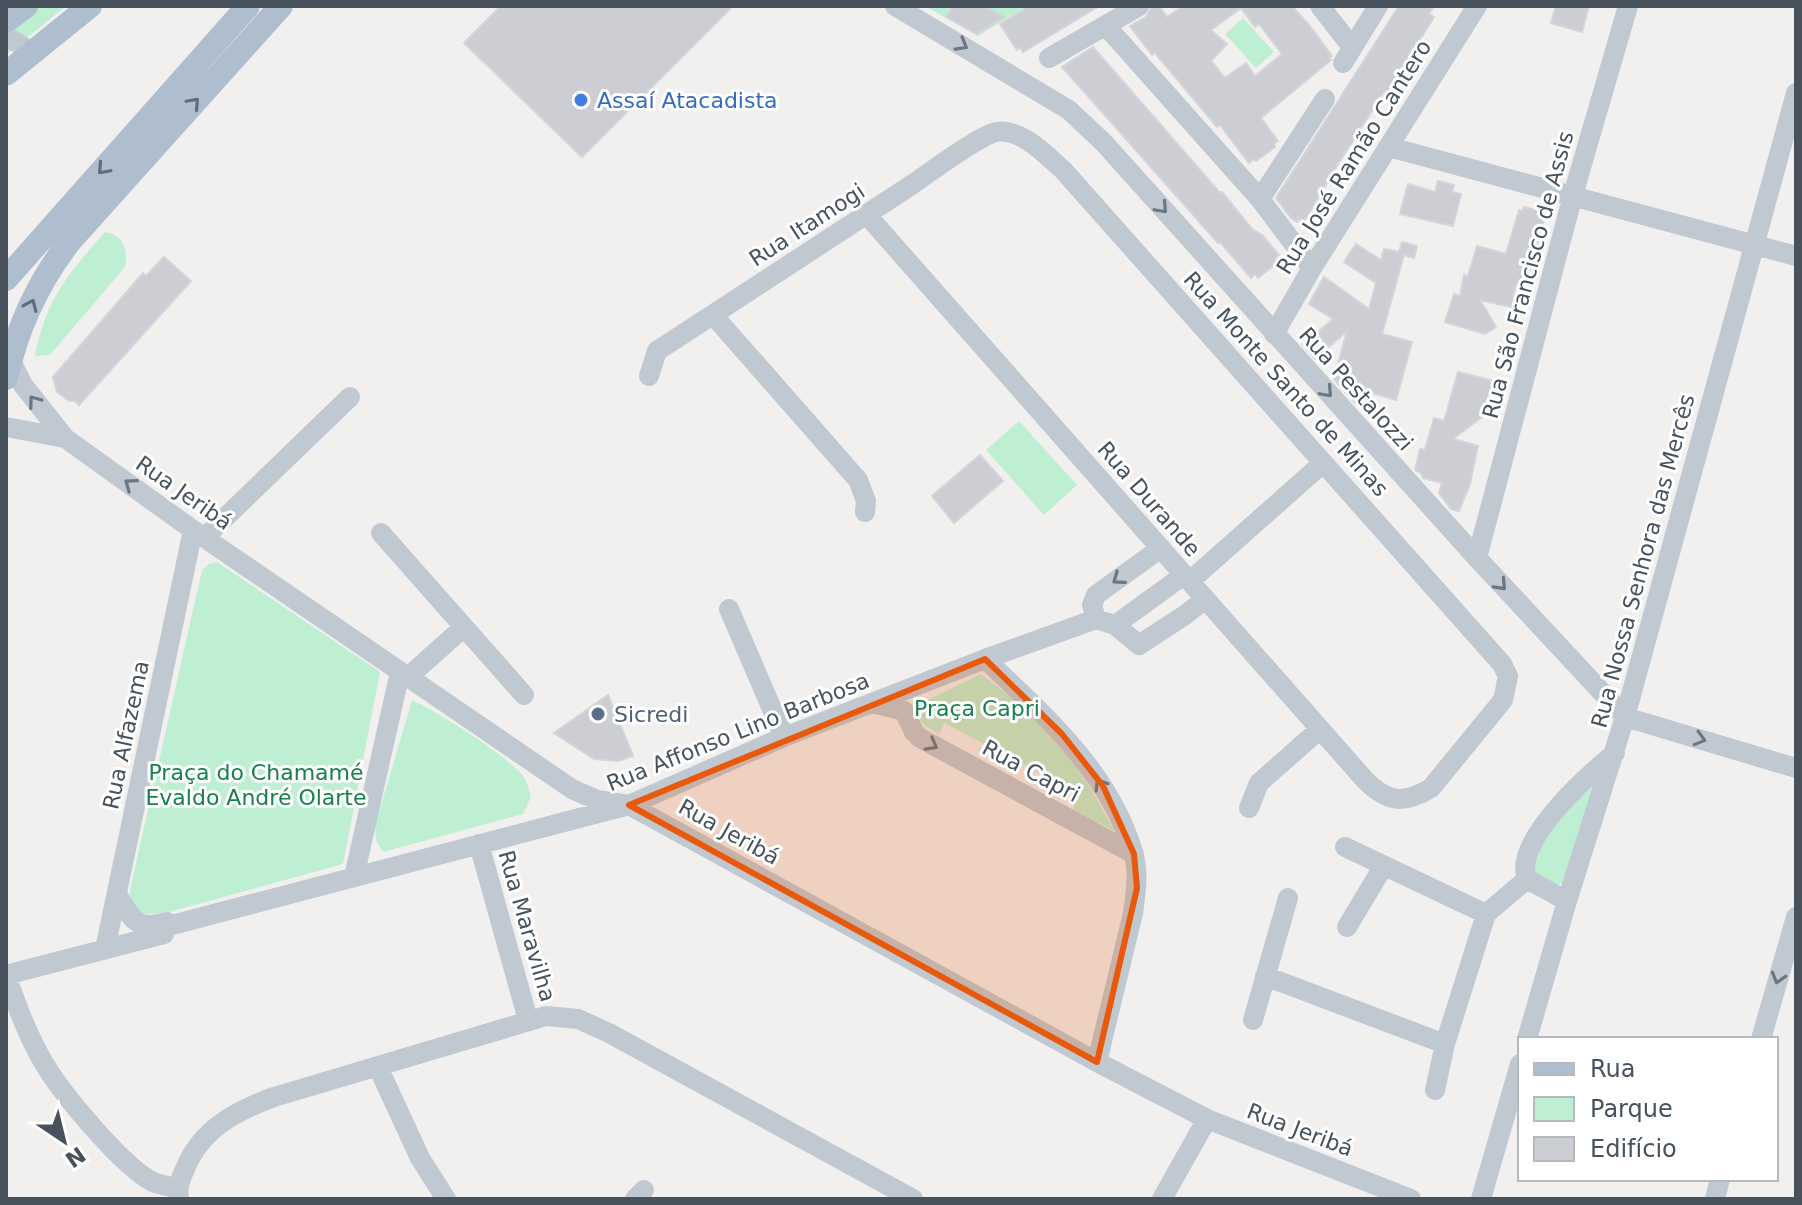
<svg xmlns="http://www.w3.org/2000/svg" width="1802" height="1205" font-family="'DejaVu Sans',sans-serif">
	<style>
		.green { fill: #beefd2 }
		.building { fill: #ccced4; stroke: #d3d5db; stroke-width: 2; fill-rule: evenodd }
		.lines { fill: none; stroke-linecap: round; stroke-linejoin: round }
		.minor { stroke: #c0c9d1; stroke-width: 20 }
		.major { stroke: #afbece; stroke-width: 24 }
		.oneway { stroke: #6b7680 }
		.oneway2 { stroke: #616d79 }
		.marked { fill: #e8590c; fill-opacity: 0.2; stroke: #e8590c; stroke-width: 6; stroke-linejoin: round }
		.shop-dot { fill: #3f7fe0; stroke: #fff; stroke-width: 3 }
		.service-dot { fill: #5c6f8a; stroke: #fff; stroke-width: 3 }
		.labels { text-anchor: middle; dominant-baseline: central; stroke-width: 6; stroke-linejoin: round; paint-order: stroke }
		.shop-label { font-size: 22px; fill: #366cbe; stroke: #fff; text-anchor: start }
		.street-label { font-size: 22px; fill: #47525d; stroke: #fff }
		.park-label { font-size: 22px; fill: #17804d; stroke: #fff }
		.service-label { font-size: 22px; fill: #4e5e75; stroke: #fff; text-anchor: start }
	</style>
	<rect width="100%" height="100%" fill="#f2efef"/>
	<path class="green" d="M34,6H66L6,55V29Z
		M925,6H1027L978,36Z
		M1243,18L1274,52L1256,68L1225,34Z
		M105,232C124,235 128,250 125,267L50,355L35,356C46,299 68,274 105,232Z
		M1019,421L1077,485L1044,515L986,450Z
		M217,562L380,672L343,864L169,912L140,915L130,902V890L202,570L209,564Z
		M981,674C1006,693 1031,712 1053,736C1078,764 1096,798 1115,831L1073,810L1078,793L944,723L939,734C924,725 916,723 919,704Z
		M412,700C437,712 511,757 525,779C528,784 529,792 531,797L523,814L383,852L376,841L375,826Z
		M1599,782L1565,881L1555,887C1551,884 1542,881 1539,877C1514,852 1581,795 1599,782Z"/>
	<path class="building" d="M501,6H733L582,157L464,43Z
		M953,6H984L1004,17L977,34L946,17Z
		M1029,6H1099L1023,52L1020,47L1017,50L1000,24Z
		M1152,6H1159L1167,17L1183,6H1292L1310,26L1332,56L1329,58L1331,60L1261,118L1278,141L1274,144L1275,147L1256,161L1254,159L1249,163L1220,125L1217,127L1155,53L1152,55L1130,26L1146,17ZM1241,8L1255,27L1259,24L1282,54L1255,76L1246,63L1225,78L1211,61L1227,44L1211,30Z
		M1399,6H1434L1429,14L1434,17L1386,94L1384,92L1335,169L1310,212L1303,223L1298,219L1297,222L1291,218L1276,198Z
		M1556,6H1589L1582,32L1551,23Z
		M1093,47L1220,193L1222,192L1252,229L1262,235L1279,255L1275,259L1278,262L1258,278L1255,274L1251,278L1220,242L1218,243L1062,67Z
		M1438,181L1454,185L1452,192L1461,194L1453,226L1400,214L1408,184L1435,192Z
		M1524,207L1546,213L1530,270H1527L1522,287L1516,285L1511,307L1480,300L1496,327L1485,334L1445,322L1454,294L1460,296L1464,275L1468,276L1477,246L1506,254L1519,210L1523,211Z
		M1402,242L1417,246L1414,258L1404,255L1382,334L1412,342L1396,400L1369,392L1365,406L1355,403L1334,379L1347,331L1315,359L1303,345L1333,319L1309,304L1324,277L1369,309L1376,283L1344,262L1356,244L1381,260L1384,249L1399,252Z
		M164,257L191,281L79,405L75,401H69L57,392L53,377L143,273L146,276Z
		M1458,372L1498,382L1490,411L1453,439L1478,446L1470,484L1459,511L1451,509L1439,493L1442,483L1423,478L1421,473L1415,470L1420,449L1425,450L1434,418L1444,421Z
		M980,455L1003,481L954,523L932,496Z
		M608,695L633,756L618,761L594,759L554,733Z"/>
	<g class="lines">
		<path class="minor" d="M895,6L1069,110L1104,143L1477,558L1625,717L1796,768
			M1320,6L1352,47
			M1106,26L1260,199L1312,268
			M6,36L32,52
			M1049,58L1139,6
			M1343,63L1378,6
			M1389,147L1796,256
			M1260,199L1325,99
			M713,315L858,480L866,501L865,512
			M1274,334L1312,268L1477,6
			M10,359L23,385L65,438L193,530L572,789L597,800L629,805L1097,1062L1207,1119L1411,1199
			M649,376L657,351C742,296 828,239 913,184C930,172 979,136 996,132C1021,128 1046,155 1063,170L1502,664L1508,676L1503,700L1431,788C1403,805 1387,802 1365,780L866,214
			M6,427L65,438
			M381,533L524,695
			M204,538L350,397
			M1477,558L1573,195L1628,6
			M1190,581L1323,463
			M729,609L784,737
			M1096,619L1092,605L1096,595L1161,548
			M1115,625L1184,575
			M985,659C1044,715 1109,771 1133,852C1139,872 1136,893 1133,913L1097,1062
			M408,677L464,627
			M873,703L904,711L914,732L920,738L1134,854
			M1249,808L1259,783L1320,729
			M479,844L528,1020
			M1345,847L1486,914
			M354,877L400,672
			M117,894C133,920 135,931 167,922L172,925L629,805L784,737L985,659L1096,619L1115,625L1139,645L1185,615L1205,599
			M1567,901L1527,879C1512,842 1588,775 1615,753
			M1347,927L1383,867
			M164,934L6,975C17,1006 28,1037 45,1065C64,1096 122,1166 153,1182C160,1185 170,1186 177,1189
			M105,949L193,530
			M1265,976L1445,1044
			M1253,1020L1288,898
			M1527,1039L1567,901L1625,717L1796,93
			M1761,1039L1796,917
			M378,1067L420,1158L446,1199
			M1435,1090L1445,1044L1486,914L1527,879
			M179,1199C177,1187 180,1180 185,1169C201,1129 236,1111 274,1097L546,1016L578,1019L609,1033L913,1199
			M635,1199L644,1190
			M1162,1199L1207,1119
			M1481,1199L1520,1064
			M1715,1199L1720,1179"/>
		<path class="major" d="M6,21L26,6
			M6,74L90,6
			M6,279L248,6
			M6,378C17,328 39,281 70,241L281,6"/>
	</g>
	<defs><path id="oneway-chevron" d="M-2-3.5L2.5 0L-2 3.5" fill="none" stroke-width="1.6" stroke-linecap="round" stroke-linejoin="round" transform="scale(2)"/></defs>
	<g class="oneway">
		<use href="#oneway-chevron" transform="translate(962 45) rotate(30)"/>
		<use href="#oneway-chevron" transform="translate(1162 208) rotate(48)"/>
		<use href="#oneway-chevron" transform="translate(1327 392) rotate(48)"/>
		<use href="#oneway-chevron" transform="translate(34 401) rotate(-127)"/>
		<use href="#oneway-chevron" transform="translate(130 484) rotate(-144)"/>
		<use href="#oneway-chevron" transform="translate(1118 579) rotate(144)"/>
		<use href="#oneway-chevron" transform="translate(1501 585) rotate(47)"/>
		<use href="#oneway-chevron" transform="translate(1700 739) rotate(16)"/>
		<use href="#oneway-chevron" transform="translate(932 745) rotate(29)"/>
		<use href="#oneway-chevron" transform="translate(1100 784) rotate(-122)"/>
		<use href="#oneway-chevron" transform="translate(1778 978) rotate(106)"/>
	</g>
	<g class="oneway2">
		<use href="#oneway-chevron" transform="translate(194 103) rotate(-48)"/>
		<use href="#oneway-chevron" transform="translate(103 169) rotate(132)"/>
		<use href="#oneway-chevron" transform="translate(31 305) rotate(-67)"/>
	</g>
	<path class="marked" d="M985,659L1062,734L1103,786L1134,854L1137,888L1097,1062L629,805Z"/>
	<circle class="shop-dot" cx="581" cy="100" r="8"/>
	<circle class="service-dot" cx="598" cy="714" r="8"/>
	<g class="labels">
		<g class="shop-label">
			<text x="597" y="100">Assaí Atacadista</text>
		</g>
		<g class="street-label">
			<text transform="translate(1354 157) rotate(-58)">Rua José Ramão Cantero</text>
			<text transform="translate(807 225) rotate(-33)">Rua Itamogi</text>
			<text transform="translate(1528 275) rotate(-75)">Rua São Francisco de Assis</text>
			<text transform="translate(1286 384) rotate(48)">Rua Monte Santo de Minas</text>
			<text transform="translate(1356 389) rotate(48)">Rua Pestalozzi</text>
			<text transform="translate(184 493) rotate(35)">Rua Jeribá</text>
			<text transform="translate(1149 499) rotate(49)">Rua Durande</text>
			<text transform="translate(1643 561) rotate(-75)">Rua Nossa Senhora das Mercês</text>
			<text transform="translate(738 732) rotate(-22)">Rua Affonso Lino Barbosa</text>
			<text transform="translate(126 735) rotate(-78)">Rua Alfazema</text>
			<text transform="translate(1031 771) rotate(28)">Rua Capri</text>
			<text transform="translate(729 832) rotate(29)">Rua Jeribá</text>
			<text transform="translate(527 926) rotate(74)">Rua Maravilha</text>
			<text transform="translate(1300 1130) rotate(21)">Rua Jeribá</text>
		</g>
		<g class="park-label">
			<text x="977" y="708">Praça Capri</text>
			<text x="256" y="772">Praça do Chamamé<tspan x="256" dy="25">Evaldo André Olarte</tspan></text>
		</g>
		<g class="service-label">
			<text x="614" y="714">Sicredi</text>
		</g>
	</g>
	<rect width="1802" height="1205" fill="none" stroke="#47525d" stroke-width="16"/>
	<rect x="1518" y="1037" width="260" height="144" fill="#ffffff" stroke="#b5babe" stroke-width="2"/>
	<rect x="1534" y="1063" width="40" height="12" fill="#afbece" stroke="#b5babe" stroke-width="2"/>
	<text x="1590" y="1077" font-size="24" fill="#47525d">Rua</text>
	<rect x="1534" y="1097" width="40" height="24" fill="#beefd2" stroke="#b5babe" stroke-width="2"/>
	<text x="1590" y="1117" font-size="24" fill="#47525d">Parque</text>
	<rect x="1534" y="1137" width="40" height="24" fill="#ccced4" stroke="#b5babe" stroke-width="2"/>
	<text x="1590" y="1157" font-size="24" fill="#47525d">Edifício</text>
	<g transform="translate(64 1141) rotate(145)" stroke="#ffffff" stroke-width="6" paint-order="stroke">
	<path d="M0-6L14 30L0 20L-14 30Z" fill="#47525d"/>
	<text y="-12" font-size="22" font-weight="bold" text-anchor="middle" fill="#47525d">N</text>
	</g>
</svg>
